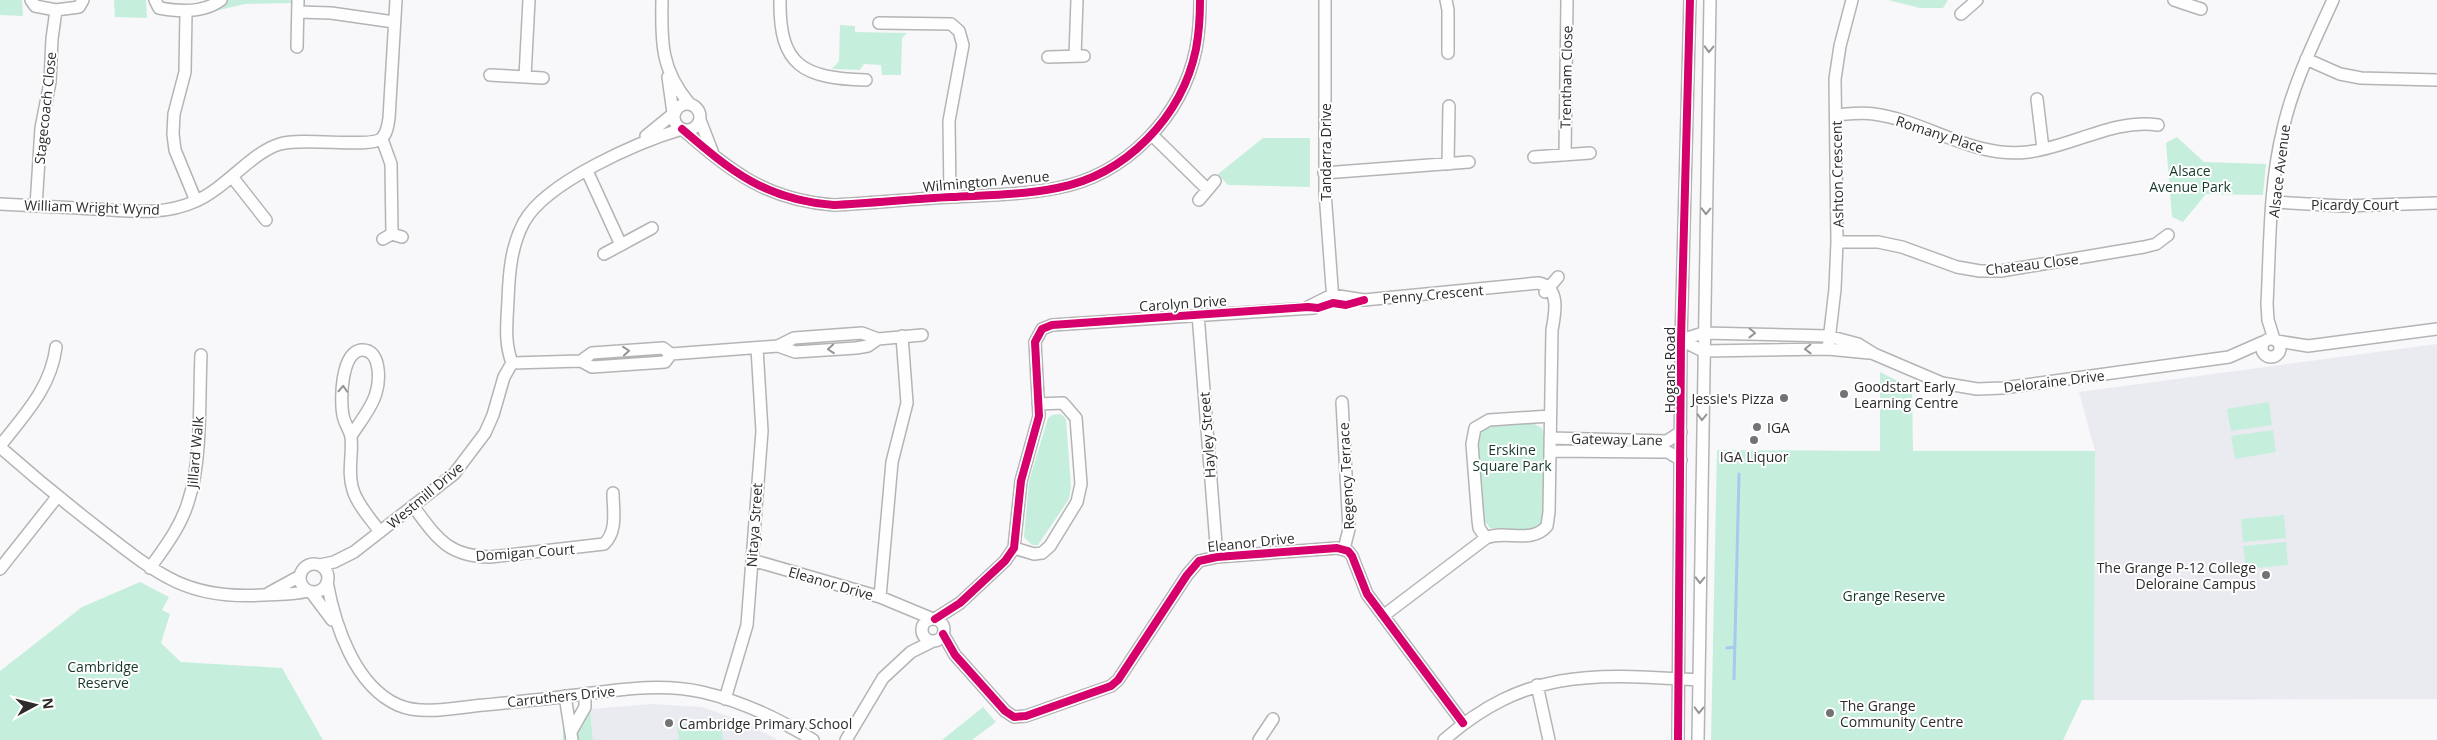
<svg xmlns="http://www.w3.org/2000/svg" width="2437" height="740" font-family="'Open Sans',sans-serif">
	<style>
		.built { fill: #eaeaf1 }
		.green { fill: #c5efdc }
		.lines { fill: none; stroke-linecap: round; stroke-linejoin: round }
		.stream { stroke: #a6c9ed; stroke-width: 3 }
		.minor-casing { stroke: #b4b4b6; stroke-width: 14 }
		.minor { stroke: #fefefe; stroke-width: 11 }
		.cycleway-casing { stroke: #fff; stroke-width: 11 }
		.cycleway { stroke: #d6006c; stroke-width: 8 }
		.oneway { stroke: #959596 }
		.poi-dot { fill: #737375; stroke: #fff; stroke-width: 2 }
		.labels { text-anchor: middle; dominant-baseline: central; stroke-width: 4; stroke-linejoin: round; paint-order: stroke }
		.street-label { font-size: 14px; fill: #2c2c2d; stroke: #fff }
		.park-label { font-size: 14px; fill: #163829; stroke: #fff }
		.poi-label { font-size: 14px; fill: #2c2c2d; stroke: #fff; text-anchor: start }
	</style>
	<rect width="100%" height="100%" fill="#f8f8fa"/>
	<path class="built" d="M2437,344V699L2094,700L2095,451L2079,392Z
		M652,704L702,707L737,719L778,740H593L590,709Z"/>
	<path class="green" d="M0,0H22L23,16L0,15Z
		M114,0H146L147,18L115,17Z
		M227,0H292V3L245,4L215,11V8Z
		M1888,0H1948L1943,8H1920Z
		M840,25L855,26V32L907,33L902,38L901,75H882L881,65L864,64L860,70L832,69L839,61Z
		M2177,137L2204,162L2266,164L2263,195L2206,194L2183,222L2172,217L2166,143Z
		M1263,138H1310V187L1228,185L1218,174Z
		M1880,372L1912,388L1913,451H2095L2094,700H2082L2063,740H1711L1717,450L1880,451Z
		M2269,402L2272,425L2231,431L2227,409Z
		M1061,414L1066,419L1071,487L1069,499L1038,545H1032L1024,537L1029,481L1048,418L1052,415Z
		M1533,423L1542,428L1545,437L1542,524L1529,530L1490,528L1483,519L1478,442L1480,431L1490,425Z
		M2273,430L2276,452L2235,459L2231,436Z
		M2284,515L2286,538L2243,542L2241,519Z
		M2286,542L2288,565L2246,569L2243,546Z
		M140,582L169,597L162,610L170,614L161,643L181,662L282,668L323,740H0V671L82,607Z
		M983,707L996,722L972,740H942Z
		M590,709L593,740H563V711Z
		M721,720L723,740H679L677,725Z"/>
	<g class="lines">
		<path class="stream" d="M1727,648L1735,647
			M1734,679L1739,474"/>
		<g class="minor-casing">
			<path id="minor" d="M31,0L35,6L56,10L79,7L83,0
				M155,0L159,8C180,12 204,13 221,0
				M662,0C661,42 661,70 689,103
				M780,0C779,67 804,78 866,80
				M1325,0V192L1333,301
				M1446,0L1448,10V53
				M2174,0L2201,9
				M186,12L185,72L174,114L173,134L175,150L196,201
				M298,12L331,13L394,22
				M1961,14L1977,0
				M879,23L951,24L959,31L963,45L949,121L950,197
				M297,47L298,0
				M1075,56L1077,0
				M1048,57L1084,56
				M2306,59L2340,74L2361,78L2437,80
				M490,75L543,78
				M525,77L529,0
				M668,77L673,113
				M2037,99L2043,149
				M674 117a13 13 0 1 1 26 0a13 13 0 1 1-26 0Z
				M1836,115C1849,114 1862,112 1874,114C1927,121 1973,159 2028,152C2071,147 2115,118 2158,125
				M700,120L712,151
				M682,129C732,172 766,200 834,205C873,203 912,199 951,197C987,195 1022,195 1057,188C1126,175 1182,117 1196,49C1199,33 1200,16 1200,0
				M1152,135L1207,189
				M646,136L673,114
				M382,139L391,164L392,234
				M1565,155L1567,0
				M1534,157L1590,153
				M1448,164L1449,106
				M587,171L621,245
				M1324,173L1469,162
				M233,178L266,220
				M1199,200L1215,181
				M2274,202L2343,206L2437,203
				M0,204C32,206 63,207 95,209C129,211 164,216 196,201C226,188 252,152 280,144C303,137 369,148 381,139C387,134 388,125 389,118L396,0
				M36,206L41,128L50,82L52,39L56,10
				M383,239L392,234L402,237
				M1837,242H1878L1902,247L1957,267L1980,271H2001L2144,247L2156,244L2168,235
				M604,254L652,228
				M1545,292L1558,277
				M1308,307L1332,295L1364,300L1538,283C1561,287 1555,314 1552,330L1549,512L1547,526C1531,545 1506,529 1486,538L1383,616
				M1198,314L1217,557
				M2262 348a9 9 0 1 1 18 0a9 9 0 1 1-18 0Z
				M2274,339L2268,320L2267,304C2270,246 2269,185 2283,129C2293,84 2314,42 2333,0
				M1681,340L1703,333L1828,336L1858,344L1874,354L1942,383L1977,389L2003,388L2229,357L2263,342
				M1681,340L1703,351L1828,349L1869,353
				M2277,341L2308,346L2437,329
				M778,346L794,338L862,333L878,339L922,335
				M1828,349L1835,289L1837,242L1835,79L1840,46L1852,0
				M581,361L592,353L663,348L671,354L778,346L795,352L856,348L868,346L878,339
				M512,363L581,361L592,367L665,362L671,354
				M1342,402L1349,529L1344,549
				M351,436C359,423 372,408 376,393C380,380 381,348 361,350C341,353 340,400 343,415C344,423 350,430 351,437C353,455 347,472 353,490C358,506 371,519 380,532
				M1550,438L1667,441L1681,432
				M0,446C24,415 51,388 56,347
				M0,447C34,477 68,505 103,532C158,575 189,600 263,595C279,594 293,595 308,591
				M1550,451L1662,452H1668L1681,460
				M413,506C437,538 447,556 490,557L604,544C618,531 613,510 613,493
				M1486,538L1479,528L1478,520L1472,444L1475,428L1489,420L1550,416
				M1014,548L1034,554L1042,553L1050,546L1077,502L1081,484L1076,418L1063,403L1038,404
				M752,560L880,597L933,619
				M300 578a14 14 0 1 1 28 0a14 14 0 1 1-28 0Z
				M320,565L334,562L354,552L454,474L485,433L493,415L504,377L512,363C504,341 507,323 508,300C509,273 511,246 524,222C546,182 638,142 682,129
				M150,568C165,547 182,525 189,499C202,460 199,397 201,355
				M0,569L57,497
				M327,582C335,626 355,686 398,705C423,716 458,707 484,705C512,702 540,700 567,696C612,691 658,682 702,692C741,701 779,719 813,740
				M311,592L332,620
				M269,593L300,576
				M880,597L892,462L907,403L902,336
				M922 630a11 11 0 1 1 22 0a11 11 0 1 1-22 0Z
				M935,619L960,603L1005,561L1014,548L1021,481L1039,416L1035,342L1042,329L1052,325L1314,308
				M943,634L955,655L1005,711L1014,717L1026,716L1111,686L1118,680L1187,575L1199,561L1217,557L1337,548L1348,551L1352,556L1367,594L1463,723
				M1537,685L1549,740
				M565,696L572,740
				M725,699L747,625L762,431L757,348
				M572,730L585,707V694
				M846,740L883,678L911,652L931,642
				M1259,740L1273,719
				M1444,740C1527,667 1596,674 1699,680
				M1678,740L1681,340L1690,0
				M1698,740L1710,0"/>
		</g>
		<use href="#minor" class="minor"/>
		<g class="cycleway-casing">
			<path id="cycleway" d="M682,129C732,172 766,200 834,205C873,203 912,199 951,197C987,195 1022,195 1057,188C1126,175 1182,117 1196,49C1199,33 1200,16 1200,0
				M935,619L960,603L1005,561L1014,548L1021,481L1039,416L1035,342L1042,329L1052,325L1308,307L1318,308L1333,303L1346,305L1364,300
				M943,634L955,655L1005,711L1014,717L1026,716L1111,686L1118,680L1187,575L1199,561L1217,557L1337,548L1348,551L1352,556L1367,594L1463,723
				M1678,740L1681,340L1690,0"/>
		</g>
		<use href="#cycleway" class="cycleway"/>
	</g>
	<defs><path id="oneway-chevron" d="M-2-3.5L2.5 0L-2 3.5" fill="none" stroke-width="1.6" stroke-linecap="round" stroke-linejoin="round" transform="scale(1.25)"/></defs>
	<g class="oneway">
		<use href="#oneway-chevron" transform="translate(1709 49) rotate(91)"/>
		<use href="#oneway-chevron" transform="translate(1706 211) rotate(91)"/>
		<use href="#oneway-chevron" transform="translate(1752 333) rotate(1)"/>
		<use href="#oneway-chevron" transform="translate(831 349) rotate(176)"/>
		<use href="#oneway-chevron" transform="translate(1808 349) rotate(179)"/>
		<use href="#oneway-chevron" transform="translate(626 351) rotate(-5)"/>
		<use href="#oneway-chevron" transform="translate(343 389) rotate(-87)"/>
		<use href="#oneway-chevron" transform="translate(1702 417) rotate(91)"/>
		<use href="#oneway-chevron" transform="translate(1700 580) rotate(91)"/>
		<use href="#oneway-chevron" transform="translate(1699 710) rotate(91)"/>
	</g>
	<g class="poi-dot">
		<circle cx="1844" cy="394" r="5"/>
		<circle cx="1784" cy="398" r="5"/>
		<circle cx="1757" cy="427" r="5"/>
		<circle cx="1754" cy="440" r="5"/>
		<circle cx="2266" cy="575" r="5"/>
		<circle cx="1830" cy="713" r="5"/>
		<circle cx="669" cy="723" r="5"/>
	</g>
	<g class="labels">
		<g class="street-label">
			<text transform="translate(1566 77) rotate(-89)">Trentham Close</text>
			<text transform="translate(45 108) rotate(-84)">Stagecoach Close</text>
			<text transform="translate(1940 134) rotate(18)">Romany Place</text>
			<text transform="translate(1325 152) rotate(-90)">Tandarra Drive</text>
			<text transform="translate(2279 171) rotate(-83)">Alsace Avenue</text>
			<text transform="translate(1837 174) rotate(-91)">Ashton Crescent</text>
			<text transform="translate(986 181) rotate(-5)">Wilmington Avenue</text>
			<text x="2355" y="204">Picardy Court</text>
			<text transform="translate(92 207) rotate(2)">William Wright Wynd</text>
			<text transform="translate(2032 264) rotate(-7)">Chateau Close</text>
			<text transform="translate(1433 294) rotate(-5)">Penny Crescent</text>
			<text transform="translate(1183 303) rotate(-4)">Carolyn Drive</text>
			<text transform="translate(1669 370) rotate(-90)">Hogans Road</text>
			<text transform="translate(2054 381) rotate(-7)">Deloraine Drive</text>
			<text transform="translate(1207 435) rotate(-94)">Hayley Street</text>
			<text transform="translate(1617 439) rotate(1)">Gateway Lane</text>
			<text transform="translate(195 452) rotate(-85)">Jillard Walk</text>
			<text transform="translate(1346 476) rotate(-93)">Regency Terrace</text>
			<text transform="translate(425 495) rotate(-40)">Westmill Drive</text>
			<text transform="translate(754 525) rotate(-86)">Nitaya Street</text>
			<text transform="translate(1251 542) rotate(-6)">Eleanor Drive</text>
			<text transform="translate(525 552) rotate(-4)">Domigan Court</text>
			<text transform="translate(831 583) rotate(16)">Eleanor Drive</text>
			<text transform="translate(561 696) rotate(-6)">Carruthers Drive</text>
		</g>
		<g class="park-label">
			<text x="2190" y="170">Alsace<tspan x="2190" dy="16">Avenue Park</tspan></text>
			<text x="1512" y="449">Erskine<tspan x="1512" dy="16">Square Park</tspan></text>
			<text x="1894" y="595">Grange Reserve</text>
			<text x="103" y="666">Cambridge<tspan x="103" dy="16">Reserve</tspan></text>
		</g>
		<g class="poi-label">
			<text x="1854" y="386">Goodstart Early<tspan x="1854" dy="16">Learning Centre</tspan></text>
			<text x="1774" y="398" text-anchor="end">Jessie's Pizza</text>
			<text x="1767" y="427">IGA</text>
			<text x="1754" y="456" text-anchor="middle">IGA Liquor</text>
			<text x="2256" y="567" text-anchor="end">The Grange P-12 College<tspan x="2256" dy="16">Deloraine Campus</tspan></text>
			<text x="1840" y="705">The Grange<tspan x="1840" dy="16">Community Centre</tspan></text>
			<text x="679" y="723">Cambridge Primary School</text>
		</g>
	</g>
	<g transform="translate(35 705) rotate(83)" stroke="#ffffff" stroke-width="4" paint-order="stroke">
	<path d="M0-4L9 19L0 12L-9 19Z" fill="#2c2c2d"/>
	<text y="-8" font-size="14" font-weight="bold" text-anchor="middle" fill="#2c2c2d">N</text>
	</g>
</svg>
